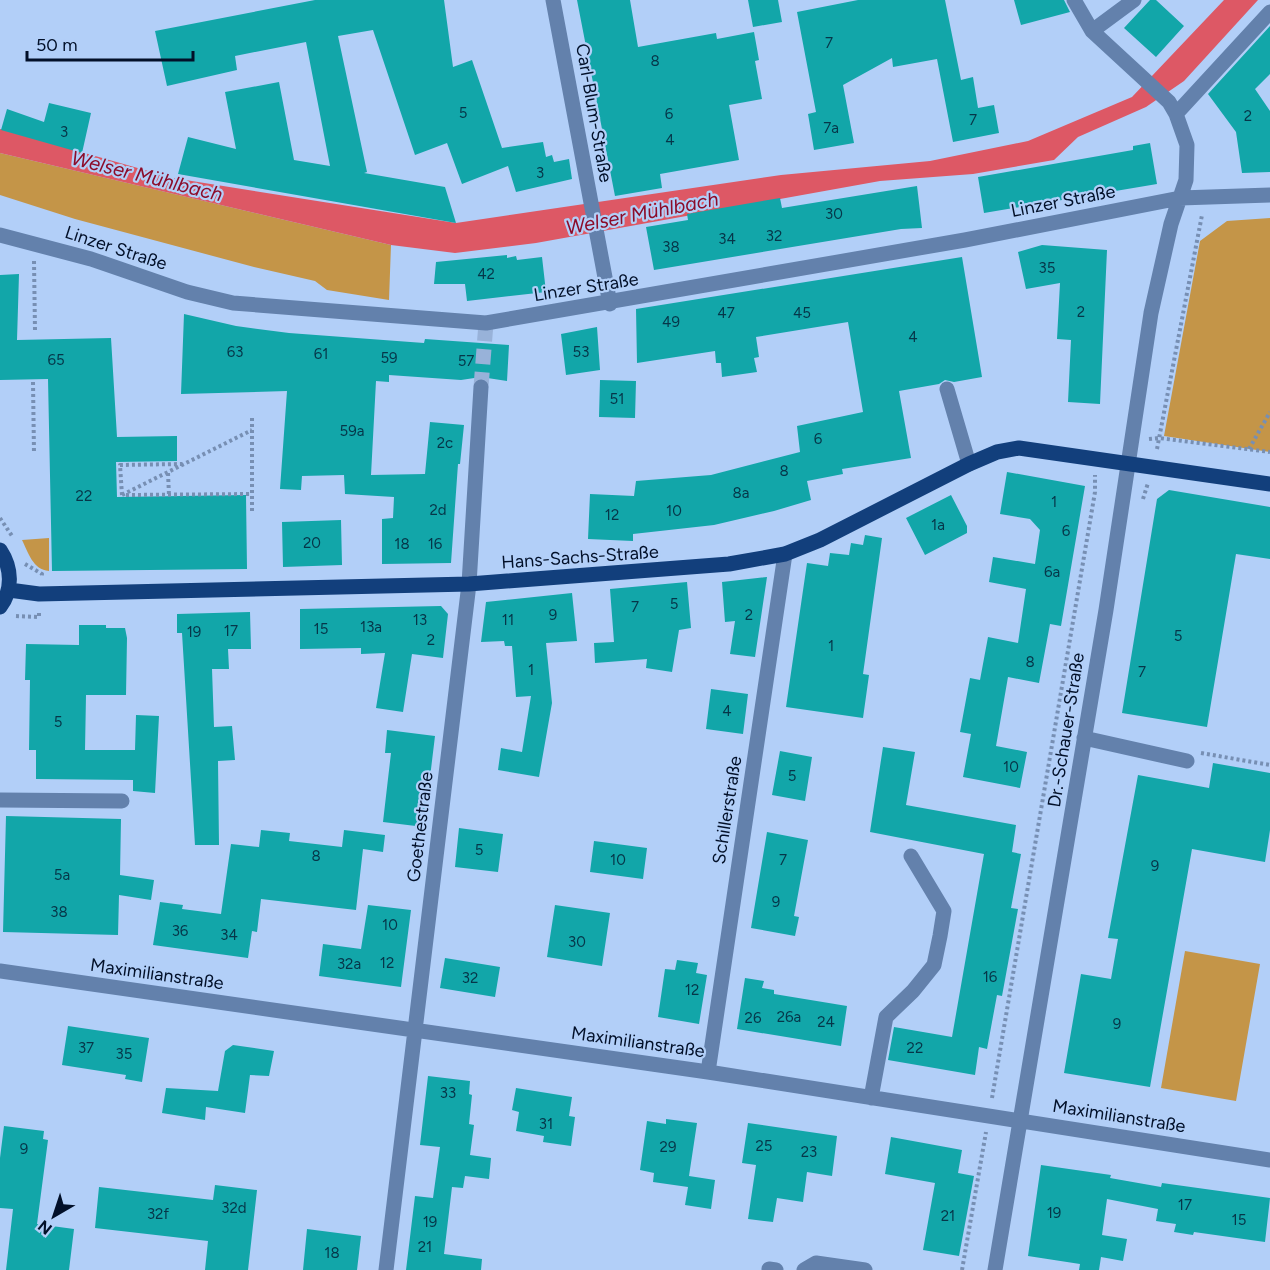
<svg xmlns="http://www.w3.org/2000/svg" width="1270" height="1270" font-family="Figtree,sans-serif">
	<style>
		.green { fill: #c49548 }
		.water { fill: #dd5865 }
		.building { fill: #12a6a9 }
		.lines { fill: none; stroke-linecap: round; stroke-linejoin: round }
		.minor-tunnel { stroke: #98b2d9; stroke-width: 15; stroke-dasharray: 15 8; stroke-linecap: butt }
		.path { stroke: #778fb3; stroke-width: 4; stroke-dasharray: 3 3; stroke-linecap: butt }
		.minor { stroke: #6381ac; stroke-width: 15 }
		.major { stroke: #123f7c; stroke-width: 15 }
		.labels { text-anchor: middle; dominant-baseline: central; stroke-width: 4.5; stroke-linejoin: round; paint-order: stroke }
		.number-label { font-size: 15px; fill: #063649 }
		.street-label { font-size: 18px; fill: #021029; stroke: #b2cff8 }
		.water-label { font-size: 20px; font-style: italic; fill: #8c0c2a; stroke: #b2cff8 }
	</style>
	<rect width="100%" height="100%" fill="#b2cff8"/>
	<path class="green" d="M0,153L391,245L389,300L327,290L315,281L254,267L75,219L0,195Z
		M1270,218V452L1164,436L1200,241L1227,221Z
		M49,538V571C33,570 28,552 22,540Z
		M1185,951L1260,964L1236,1101L1161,1088Z"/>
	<path class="water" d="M1224,0H1258L1184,81L1146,107L1078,137L1054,160L973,174L880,181L536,243L455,253L391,245L0,153V129L173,178L456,223L781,175L930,161L1028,141L1132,97Z"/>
	<path class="building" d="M315,0H444L453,67L472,60L502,148L543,142L546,157L552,155L554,162L569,159L572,179L516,192L508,166L462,184L447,143L415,155L373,30L338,36L367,172L364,173L445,187L456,223L178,174L188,137L236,149L225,92L279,82L294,160L330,166L306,42L235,56L237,70L167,86L155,31Z
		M577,0H630L638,47L716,33L717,39L754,32L759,60L755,61L762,99L729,105L739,160L660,174L662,188L615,196Z
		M748,0H778L782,22L753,27Z
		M858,0H945L961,80L973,77L978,108L994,105L999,133L953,142L937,59L893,67L892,58L843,85L854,143L814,150L808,114L816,112L797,12Z
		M1014,0H1064L1070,12L1021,25Z
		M1150,0H1156L1184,26L1156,57L1124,28Z
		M1270,26V74L1255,89L1270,111V172L1242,173L1236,132L1208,94Z
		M49,103L91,113L82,153L1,130L7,109L44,122Z
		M1150,143L1157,184L984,213L978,177L1133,150V146Z
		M917,186L922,228L901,229L654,270L646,227L688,220L687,214L780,198L782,208Z
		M1042,245L1107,250L1100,404L1068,402L1071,340L1057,339L1060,283L1026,289L1018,252Z
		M507,255V258L516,256L517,260L542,257L546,292L467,301L465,284H434L436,262Z
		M962,257L982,377L954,382L945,380L939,384L899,391L911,458L842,469L843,474L807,481L811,500L774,511L714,525L633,534V541L588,539L590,494L634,496L636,481L711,475L800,452L797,426L863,412L848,322L756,337L759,357L754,358L757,372L722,377L721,363H716L715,351L637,363L636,309Z
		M19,274L17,340L111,338L117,437L177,436V461L116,462L117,497L246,495L247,569L52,571L48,379L0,380V275Z
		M184,314L236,326L289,333L424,343L425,339L509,345L507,381L481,377L461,380L389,375V382L376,381L371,475L425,474L430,422L464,425L460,464H458L451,563L382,564V519L393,518L394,497L345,494L344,475L302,476L301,490L280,489L287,391L181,394Z
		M597,327L600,370L566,375L561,334Z
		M600,380L636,381L635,418L599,417Z
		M1007,472L1085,486L1061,626L1050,624L1039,683L1008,677L996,746L1027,752L1020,788L963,777L971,734L960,732L970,678L980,680L988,637L1018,643L1026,589L989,582L993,557L1035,564L1040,530L1030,519L1000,514Z
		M1169,490L1270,507V559L1236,554L1207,727L1122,713L1157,499Z
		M951,495L967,526V533L925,555L906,518Z
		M341,520L342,565L283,567L282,522Z
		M865,535L882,538L863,674L869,675L863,718L786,707L807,563L828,566L830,553L849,555L851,543L863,545Z
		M767,577L755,657L730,654L735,621L725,622L722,582Z
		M687,582L691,628L679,630L672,672L646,668L647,659L595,663L594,643L614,642L610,589Z
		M572,593L577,641L546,643L552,703L539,777L498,770L501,748L522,752L531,696L516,697L512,646H505L504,641L481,642L486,602Z
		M441,606L448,614L443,658L412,654L403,712L376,708L385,653L361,654V648L300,649V609Z
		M250,612L251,649H228L229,669H212L214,727L232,726L235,760L218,761L219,845H195L182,633H177V614Z
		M79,625H106V628H125L127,638L126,695H86L85,750H135L136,715L159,716L155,793L133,791V780L36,779V750H29L30,680H25L26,644L79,645Z
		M711,689L748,694L743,734L706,729Z
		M387,730L435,736L424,827L383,822L391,753H385Z
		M883,747L915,752L906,805L1016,825L1012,852L1021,854L1011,908L1018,909L1002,996L997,995L987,1049L979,1047L975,1075L888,1060L894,1027L952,1037L984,854L870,832Z
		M780,751L812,757L805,801L772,795Z
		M1213,763L1270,773V830L1265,862L1192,849L1150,1087L1064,1073L1081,974L1111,979L1118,939L1108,938L1138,775L1209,788Z
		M6,816L121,819L120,875L154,880L151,900L119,895L118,935L3,932Z
		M459,828L503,834L498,872L455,867Z
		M261,830L290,833L289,841L342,847L344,830L385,835L383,852L363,849L356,910L261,899L257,932L252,931L248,958L153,945L160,902L183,905L182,909L221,914L231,844L259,847Z
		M767,832L808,840L794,916L799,917L795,936L751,928Z
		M594,841L647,848L643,879L590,872Z
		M368,905L411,910L401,987L319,976L323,944L361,949Z
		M555,905L610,913L602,966L547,957Z
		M445,958L500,967L495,997L440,988Z
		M677,960L698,963L696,973L707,975L699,1024L658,1017L665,969L675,970Z
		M745,978L764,981L762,988L774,990V994L847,1006L841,1046L737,1029Z
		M68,1026L149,1038L142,1082L125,1079L126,1075L62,1065Z
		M233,1045L274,1051L269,1076L250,1075L245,1113L206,1107L205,1120L162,1113L166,1088L218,1091L225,1051Z
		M428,1076L470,1081L469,1094L472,1095L469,1124L474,1125L470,1155L491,1158L489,1179L465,1176L463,1188L452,1187L444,1254L482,1259L481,1270H406L415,1196L433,1198L440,1147L420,1145Z
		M516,1088L572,1097L569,1116L575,1117L571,1146L543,1142L544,1136L516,1131L519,1112L512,1110Z
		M666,1119L697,1123L689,1176L715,1180L711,1209L685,1205L688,1187L653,1182L654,1173L640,1170L647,1121L666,1124Z
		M748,1123L837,1136L832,1176L807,1172L803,1202L777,1198L773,1222L748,1219L756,1165L742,1163Z
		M4,1126L44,1131L43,1139L48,1140L37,1224L74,1229L69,1270H6L13,1209L0,1208V1158Z
		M891,1137L962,1150L958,1173L974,1176L959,1256L923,1250L935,1183L885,1174Z
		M1041,1165L1111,1175L1110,1178L1161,1187L1162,1183L1270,1198L1265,1242L1194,1232L1193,1235L1174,1232L1176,1224L1156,1221L1158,1209L1107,1199L1102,1235L1127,1239L1123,1261L1101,1257L1099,1270H1079L1080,1264L1028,1256Z
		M215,1185L257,1190L248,1270H205L208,1241L95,1228L99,1187L213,1200Z
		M307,1229L361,1236L357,1270H303Z"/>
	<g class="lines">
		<path class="minor-tunnel" d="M481,387L486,323"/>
		<path class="path" d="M34,261L35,330
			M33,382L34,453
			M1149,439L1159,438L1270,452
			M1157,449L1202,215
			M1249,449L1270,412
			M168,473L169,495
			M122,495L252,430
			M122,495L120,465L182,464
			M126,495L252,494
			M1143,499L1148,483
			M252,511V418
			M0,518L12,536
			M25,564L42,574L41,577
			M16,616L39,617V612
			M1201,753L1270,765
			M992,1098L1095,492V475
			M962,1270L986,1132"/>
		<path class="minor" d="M553,0L610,304
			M1092,31L1134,0
			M1176,114L1270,12
			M0,235L91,259L187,292L233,303L486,323L965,240L1180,198L1270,195
			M947,389L969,464
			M1084,738L1187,761
			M0,800L122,801
			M0,971L708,1072L1270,1160
			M708,1072L785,554
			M871,1098L886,1017L913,991L934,965L940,936L944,911L911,856
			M769,1269L776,1270
			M386,1270L469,584L481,387
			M804,1270L816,1263L865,1270
			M995,1270L1106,610L1151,313L1171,224L1186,180L1187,145L1176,114L1169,102L1092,31L1074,0"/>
		<path class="major" d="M0,550C12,568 13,590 0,607
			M9,590L39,594L469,584L729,564L785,554L820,540L969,464L997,452L1019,448L1270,484"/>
	</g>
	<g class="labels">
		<g class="number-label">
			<text x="829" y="43">7</text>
			<text x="655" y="61">8</text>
			<text x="463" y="113">5</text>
			<text x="669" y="114">6</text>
			<text x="1248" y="116">2</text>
			<text x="973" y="120">7</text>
			<text x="831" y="128">7a</text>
			<text x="64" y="132">3</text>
			<text x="670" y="140">4</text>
			<text x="540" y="173">3</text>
			<text x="834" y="214">30</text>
			<text x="774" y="236">32</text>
			<text x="727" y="239">34</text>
			<text x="671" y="247">38</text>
			<text x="1047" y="268">35</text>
			<text x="486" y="274">42</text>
			<text x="1081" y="312">2</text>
			<text x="726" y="313">47</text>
			<text x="802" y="313">45</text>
			<text x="671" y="322">49</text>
			<text x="913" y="337">4</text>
			<text x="235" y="352">63</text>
			<text x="581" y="352">53</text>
			<text x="321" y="354">61</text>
			<text x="389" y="358">59</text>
			<text x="56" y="360">65</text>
			<text x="466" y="361">57</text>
			<text x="617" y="399">51</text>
			<text x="352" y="431">59a</text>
			<text x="818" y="439">6</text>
			<text x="445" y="443">2c</text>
			<text x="784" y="471">8</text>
			<text x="741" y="493">8a</text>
			<text x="84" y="496">22</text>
			<text x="1054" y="502">1</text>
			<text x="438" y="510">2d</text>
			<text x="674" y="511">10</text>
			<text x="612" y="515">12</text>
			<text x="938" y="525">1a</text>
			<text x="1066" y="531">6</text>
			<text x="312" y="543">20</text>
			<text x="402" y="544">18</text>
			<text x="435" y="544">16</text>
			<text x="1052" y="572">6a</text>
			<text x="674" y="604">5</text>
			<text x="635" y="607">7</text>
			<text x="553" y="615">9</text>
			<text x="749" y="615">2</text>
			<text x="420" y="620">13</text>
			<text x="508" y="620">11</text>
			<text x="371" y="627">13a</text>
			<text x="321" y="629">15</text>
			<text x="231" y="631">17</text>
			<text x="194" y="632">19</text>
			<text x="1178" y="636">5</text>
			<text x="431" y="640">2</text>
			<text x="831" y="646">1</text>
			<text x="1030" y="662">8</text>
			<text x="531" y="670">1</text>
			<text x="1142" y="672">7</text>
			<text x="727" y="711">4</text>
			<text x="58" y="722">5</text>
			<text x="1011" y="767">10</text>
			<text x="792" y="776">5</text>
			<text x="479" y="850">5</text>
			<text x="316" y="856">8</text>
			<text x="618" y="860">10</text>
			<text x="783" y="860">7</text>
			<text x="1155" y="866">9</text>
			<text x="62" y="875">5a</text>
			<text x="776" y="902">9</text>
			<text x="59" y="912">38</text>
			<text x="390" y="925">10</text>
			<text x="180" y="931">36</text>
			<text x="229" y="935">34</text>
			<text x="577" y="942">30</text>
			<text x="387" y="963">12</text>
			<text x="349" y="964">32a</text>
			<text x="990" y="977">16</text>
			<text x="470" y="978">32</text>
			<text x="692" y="990">12</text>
			<text x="789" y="1017">26a</text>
			<text x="753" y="1018">26</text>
			<text x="826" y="1022">24</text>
			<text x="1117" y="1024">9</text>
			<text x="86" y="1048">37</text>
			<text x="915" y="1048">22</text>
			<text x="124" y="1054">35</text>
			<text x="448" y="1093">33</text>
			<text x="546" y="1124">31</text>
			<text x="764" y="1146">25</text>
			<text x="668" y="1147">29</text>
			<text x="24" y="1149">9</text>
			<text x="809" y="1152">23</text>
			<text x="1185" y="1205">17</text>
			<text x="234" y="1208">32d</text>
			<text x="1054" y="1213">19</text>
			<text x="158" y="1214">32f</text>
			<text x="948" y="1216">21</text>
			<text x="1239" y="1220">15</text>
			<text x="430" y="1222">19</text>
			<text x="425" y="1247">21</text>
			<text x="332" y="1253">18</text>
		</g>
		<g class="street-label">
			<text transform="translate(594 113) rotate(80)">Carl-Blum-Straße</text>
			<text transform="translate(1063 201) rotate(-11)">Linzer Straße</text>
			<text transform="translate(116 248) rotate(18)">Linzer Straße</text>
			<text transform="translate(586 287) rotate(-9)">Linzer Straße</text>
			<text transform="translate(580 557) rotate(-4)">Hans-Sachs-Straße</text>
			<text transform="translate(1066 730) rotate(-81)">Dr.-Schauer-Straße</text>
			<text transform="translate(727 810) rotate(-81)">Schillerstraße</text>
			<text transform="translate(420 827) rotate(-83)">Goethestraße</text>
			<text transform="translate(157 974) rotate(8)">Maximilianstraße</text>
			<text transform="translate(638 1042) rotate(8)">Maximilianstraße</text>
			<text transform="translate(1119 1116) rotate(9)">Maximilianstraße</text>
		</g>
		<g class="water-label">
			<text transform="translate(147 176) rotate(14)">Welser Mühlbach</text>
			<text transform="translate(642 213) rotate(-11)">Welser Mühlbach</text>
		</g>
	</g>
	<g transform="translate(54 1216) rotate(219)" stroke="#b2cff8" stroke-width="4.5" paint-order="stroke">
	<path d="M0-4.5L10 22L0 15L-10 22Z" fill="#021029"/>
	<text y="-9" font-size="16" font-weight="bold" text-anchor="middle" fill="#021029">N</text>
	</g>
	<path d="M27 51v9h166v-9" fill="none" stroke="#021029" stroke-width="3"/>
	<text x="36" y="51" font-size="18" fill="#021029" stroke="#b2cff8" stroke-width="4.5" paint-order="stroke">50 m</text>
</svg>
